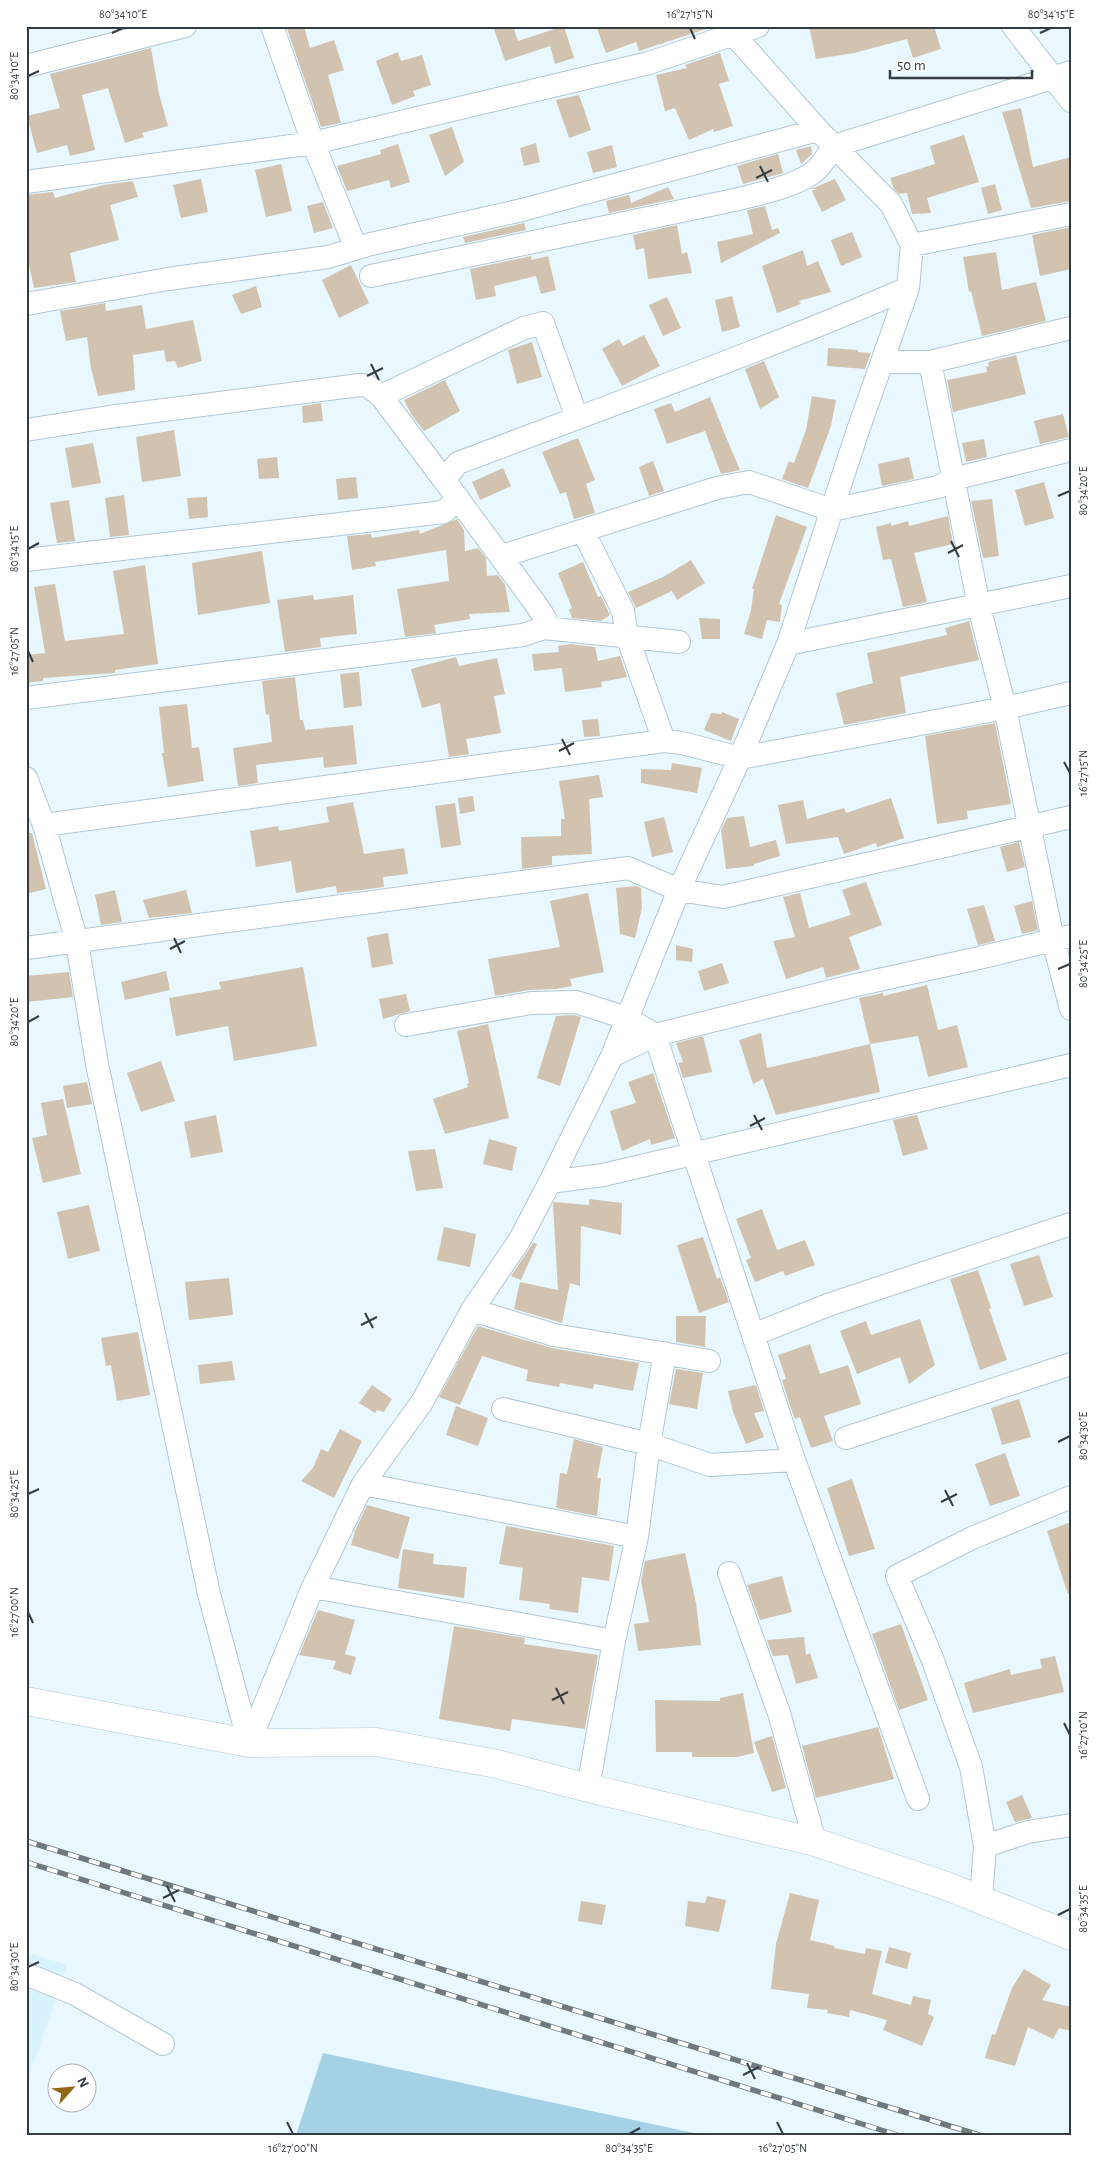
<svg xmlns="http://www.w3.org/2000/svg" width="1097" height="2161" font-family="'Alegreya Sans',sans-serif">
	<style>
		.built { fill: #d8f2fe }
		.green { fill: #a5d1e4 }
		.building { fill: #d1c3b0 }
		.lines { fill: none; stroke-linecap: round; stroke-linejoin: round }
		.minor-casing { stroke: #b0c8d3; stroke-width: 24 }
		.major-casing { stroke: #b0c8d3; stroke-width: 29 }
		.minor { stroke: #fff; stroke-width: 22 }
		.major { stroke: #fff; stroke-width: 28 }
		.rail-casing { stroke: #6f7a7f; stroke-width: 5.5 }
		.rail { stroke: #fff; stroke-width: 4; stroke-dasharray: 11; stroke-linecap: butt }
		.ticks { fill: none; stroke: #333d41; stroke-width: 2 }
		.neatline { fill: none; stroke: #333d41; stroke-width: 2 }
		.ticks-label { font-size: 12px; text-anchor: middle; fill: #333d41 }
	</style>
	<rect width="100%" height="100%" fill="#e9f7fe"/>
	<path class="built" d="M26,1952L67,1965L26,2085Z"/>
	<path class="green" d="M323,2053L703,2135H296Z"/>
	<path class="building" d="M286,26H304L310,48L334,40L344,70L328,75L341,123L321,127Z
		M493,26H513L518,41L564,26L574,58L555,64L550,46L505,61Z
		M596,26H705L706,29L639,51L636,42L606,53Z
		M809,26H934L941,49L913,58L907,39L854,53L816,59Z
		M151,48L159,94L168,126L142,133L144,137L125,143L108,88L82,95L95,150L70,156L67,145L37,153L27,116L60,108L50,74Z
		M398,52L401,61L422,55L431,85L413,91L415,96L392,105L376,61Z
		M720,53L729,81L719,84L733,126L714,132L713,129L689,140L675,108L665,111L656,75L687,68L685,65Z
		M579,95L591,130L569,138L556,100Z
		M1021,108L1033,167L1071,157V201L1031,208L1002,112Z
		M452,127L464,162L445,176L429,135Z
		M964,135L979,182L927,198L931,213L912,214L907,193L899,194L894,189L890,178L935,164L930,146Z
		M536,143L540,162L524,166L520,148Z
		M398,144L410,182L391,188L389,180L347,191L337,166L381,154L380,150Z
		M612,145L617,167L593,173L587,152Z
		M811,146L812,154L801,164L796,150Z
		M778,154L783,173L743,184L737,166Z
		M281,164L292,211L266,217L255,170Z
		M201,179L208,212L181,218L173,185Z
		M835,179L846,200L822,212L812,191L817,189H811Z
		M133,181L138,197L110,205L119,240L70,253L76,282L34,288L26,252V195L53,192L55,198L103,185Z
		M995,184L1002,210L988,214L981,188Z
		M668,187L674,199L609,213L606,201L629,195L631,203Z
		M323,202L333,228L314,233L307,206Z
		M765,206L772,230L778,228L780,233L721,263L717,242L753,234L747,210Z
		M524,223L526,230L465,243L463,237Z
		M677,225L682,254L687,252L692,273L648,279L644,248L636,250L633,235Z
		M1071,227V269L1040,276L1032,235Z
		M852,232L862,257L841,266L831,240Z
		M803,250L807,266L818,261L831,292L799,301L801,304L777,313L762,266Z
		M996,252L1002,290L1036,282L1046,321L982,336L971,291L969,292L963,257Z
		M531,256L532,260L548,256L556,290L541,294L536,276L494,286L496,296L476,300L470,269Z
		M351,265L369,303L339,318L322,280Z
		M256,286L262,307L241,314L232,295Z
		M732,296L740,327L722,332L715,300Z
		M667,297L681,328L663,336L649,305Z
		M105,303L106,311L142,305L146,329L193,320L202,361L178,368L175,361L166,362L164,350L133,355L135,390L98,396L91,368L87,337L66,341L60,311Z
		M644,335L660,366L622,386L602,349L619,339L623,346Z
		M532,342L542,377L517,384L508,350Z
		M828,348L858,350V352L871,353L865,369L827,366Z
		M1016,355L1026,394L953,412L947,380L987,372L986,367L989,366L988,362Z
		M764,361L779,397L760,409L745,369Z
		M445,380L460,411L424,431L411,414L404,400Z
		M812,396L836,400L831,426L808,488L782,479L789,461L794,463L806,430Z
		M710,397L726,437L740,470L721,474L705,431L667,444L654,409L671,403L675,412Z
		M321,403L323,421L303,423L302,406Z
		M1063,414L1069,437L1040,444L1034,421Z
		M174,430L181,476L142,482L136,437Z
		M578,438L595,480L586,484L595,513L574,519L566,492L560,494L542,452Z
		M984,439L987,457L966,462L962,443Z
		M93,443L101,483L72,488L65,448Z
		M277,457L279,478L259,479L257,459Z
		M909,457L914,479L882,486L878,464Z
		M653,461L664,491L649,496L639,467Z
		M503,468L511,486L480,500L472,482Z
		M356,477L358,498L338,500L336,479Z
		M1044,482L1054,518L1025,526L1015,490Z
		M124,495L129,535L110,537L105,498Z
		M207,497L208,517L189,519L187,498Z
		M992,499L999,556L983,558L971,501Z
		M69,500L75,541L57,543L50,503Z
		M776,515L807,527L779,604L782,605L780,622L767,620L762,639L744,634L751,610L754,589H752Z
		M948,516L953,544L914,553L927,602L903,607L891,559L883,560L876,527L891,523V526L908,521L909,526Z
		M457,519L464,530L465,551L478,548L486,558L487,576L498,575L505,585L510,612L469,614L470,619L434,625L436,633L405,637L397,589L449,581L446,550L375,562L376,566L352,570L347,536L371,534L372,538L419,530L420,534Z
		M262,551L270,603L198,615L192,563Z
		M691,560L705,583L677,600L672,591L636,608L628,592L663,577Z
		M583,562L598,597L601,596L610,615L601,621L572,618L569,610L572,608L558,573Z
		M145,565L158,664L115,670V673L43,678V681L26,683V655L45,653L34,587L55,584L65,641L124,634L113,571Z
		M313,595L314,600L353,595L357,634L320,638L321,647L285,652L277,600Z
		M699,618L720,619V639H702Z
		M969,621L979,660L900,677L906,713L844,725L836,693L873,683L867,653L947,635L945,628Z
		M570,644L595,647L598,661L620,656L627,677L601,682L602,687L565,692L562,668L534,671L532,654L559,652L558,646Z
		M456,657L459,666L497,658L505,694L494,696L501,733L466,739L469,754L449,757L440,703L422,708L411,669Z
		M359,672L362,706L344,708L340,674Z
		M295,677L300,720H303L305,730L353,725L357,764L324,768L323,757L256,765L258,783L238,786L233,748L272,742L269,714L266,715L262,681Z
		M187,704L192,748L199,747L204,781L168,787L162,753H164L159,707Z
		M722,712L739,719L731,741L704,730L711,713L722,714Z
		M598,719L600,736L584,737L582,720Z
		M995,723L1011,804L967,811L968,819L937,824L925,736Z
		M672,763L702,768L697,793L641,783V769L671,770Z
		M599,775L603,797L589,799L592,854L552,856V865L522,869L521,837L561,836V819H565L559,781Z
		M473,796L475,811L460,814L458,798Z
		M891,798L904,838L877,847L876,843L844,854L838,837L786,844L778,805L803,800L807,819L844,808L846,813Z
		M353,802L364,854L404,848L408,874L383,877L384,887L337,893L336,886L296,893L291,861L256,867L250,831L278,826L279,831L329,822L326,807Z
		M455,803L461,845L441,848L435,806Z
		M744,816L750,847L776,840L780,856L754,864V866L726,869L721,830L727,818Z
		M664,817L673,852L652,857L644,822Z
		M26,833H32L46,889L26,894Z
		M1019,842L1025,867L1007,872L1000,847Z
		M866,882L882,925L849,937L860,969L826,978L823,967L786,979L773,941L795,937L783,897L800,893L809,928L851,915L842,890Z
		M637,886L641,888L642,908L635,938L620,934L616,888Z
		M115,890L122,922L101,925L95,895Z
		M186,890L192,913L149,918L143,900Z
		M588,893L604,972L570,979L572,986L556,989L529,990L495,996L488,959L560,947L550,901Z
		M1032,901L1038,930L1022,934L1014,906Z
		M984,905L995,941L978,945L967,909Z
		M388,933L393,964L372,968L367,937Z
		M676,945L693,949L692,962L676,960Z
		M722,963L729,983L704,991L698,971Z
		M303,967L317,1046L234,1061L228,1026L176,1036L169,998L221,989L219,982Z
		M166,971L170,990L125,1000L121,982Z
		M69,972L73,997L26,1002V976Z
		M927,985L938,1030L957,1025L968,1067L928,1077L918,1036L870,1044L859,998L883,993V996Z
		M406,994L410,1011L383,1019L379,999Z
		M574,1015L581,1017L560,1086L537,1078L556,1016Z
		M488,1024L509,1118L445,1134L433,1099L468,1087L467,1084L469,1083L457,1031Z
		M761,1033L767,1068L870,1044L880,1092L776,1115L763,1079L753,1084L739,1040Z
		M703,1036L712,1072L683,1078L678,1063L683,1062L676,1043Z
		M161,1061L175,1101L141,1112L127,1073Z
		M653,1073L675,1138L651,1145L650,1139L622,1151L610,1111L636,1103L628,1082Z
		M87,1082L92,1104L67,1108L63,1086Z
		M63,1099L81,1174L43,1183L32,1138L47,1135L41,1103Z
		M216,1115L223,1152L191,1158L184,1122Z
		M917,1115L928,1149L903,1156L893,1120Z
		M489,1139L517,1147L512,1171L483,1164Z
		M435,1149L443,1188L416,1191L408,1151Z
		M589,1199L622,1203L621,1235L581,1226L580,1286L570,1283L562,1323L514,1309L520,1282L558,1290L553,1205L554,1202L589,1205Z
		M89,1205L100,1251L68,1259L57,1212Z
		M762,1209L777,1250L805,1240L815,1265L785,1276L783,1271L755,1282L746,1260L751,1258L736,1219Z
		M444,1227L476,1234L470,1267L437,1260Z
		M703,1237L717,1279L720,1277L729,1302L699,1313L677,1245Z
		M533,1243L537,1244L521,1280L511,1276Z
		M1039,1255L1053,1297L1024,1306L1010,1264Z
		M978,1270L991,1308L989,1309L1007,1360L980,1370L950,1279Z
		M229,1278L233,1315L189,1320L185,1282Z
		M676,1316H706L705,1347L676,1342Z
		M920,1319L935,1365L909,1384L900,1357L857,1374L840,1331L866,1321L871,1335Z
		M478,1326L552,1348L639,1363L633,1391L594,1384L593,1389L560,1383L559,1387L526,1381L528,1370L482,1356L460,1405L439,1397Z
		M138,1332L150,1395L117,1401L111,1365L106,1366L101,1338Z
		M810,1344L820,1374L848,1365L861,1404L824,1416L833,1441L811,1448L800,1417L795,1419L790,1406L782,1380L786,1379L778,1355Z
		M232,1361L235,1380L200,1384L198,1365Z
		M676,1369L703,1373L697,1409L669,1404Z
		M372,1385L392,1399L384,1412L377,1410L375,1413L359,1403Z
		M756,1385L764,1411L754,1413L764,1437L746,1444L733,1412L728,1391Z
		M1019,1399L1031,1437L1002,1445L991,1408Z
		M456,1406L488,1418L478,1446L446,1435Z
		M340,1429L362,1441L334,1498L301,1481L313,1468L321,1449L328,1452Z
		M574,1439L603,1447L597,1478H601L597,1516L556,1508L560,1473L567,1474Z
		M1005,1453L1020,1496L990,1506L975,1464Z
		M852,1479L875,1549L849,1556L827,1488Z
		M367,1505L410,1517L398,1559L351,1545L355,1531Z
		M1071,1522V1593L1068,1594L1047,1531Z
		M506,1526L614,1546L609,1581L582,1577L578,1613L549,1609L550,1604L519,1600L523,1568L499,1564Z
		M403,1549L434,1554L433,1564L467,1567L464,1598L398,1588Z
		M685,1553L696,1603L701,1645L638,1651L634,1624L649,1622L641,1581L645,1561Z
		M782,1576L792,1612L760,1620L747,1585Z
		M318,1610L355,1620L345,1654L356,1657L351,1675L333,1669L336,1661L299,1655Z
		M901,1624L928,1700L899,1710L872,1634Z
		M454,1626L525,1638L524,1644L598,1655L585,1729L512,1719L510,1731L439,1719Z
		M804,1637L806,1655L810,1653L818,1678L796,1684L788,1655L773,1656L767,1640Z
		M1055,1656L1064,1692L973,1713L964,1683L1010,1669L1011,1675L1042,1668L1040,1659Z
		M743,1693L754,1753L737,1757H692V1752H656L655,1700L720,1701V1698Z
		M878,1727L894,1779L816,1798L802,1746Z
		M772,1736L786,1788L772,1792L754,1742Z
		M1022,1795L1032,1818L1015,1822L1006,1802Z
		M790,1893L819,1900L810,1940L835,1946L834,1948L865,1954L866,1948L882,1951L872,1994L911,2005L913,1996L931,2000L928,2014L934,2017L922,2046L883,2030L887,2020L850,2010L849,2017L827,2013L828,2010L807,2008L809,1994L771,1989L776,1944Z
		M707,1896L726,1900L719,1932L685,1926L688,1901L705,1903Z
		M581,1901L606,1905L602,1925L578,1921Z
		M889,1947L911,1953L907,1969L885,1963Z
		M1024,1969L1051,1985L1042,2000L1071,2007V2031L1059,2028L1053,2039L1028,2027L1015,2066L985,2058L992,2034L995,2035L1012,1988Z"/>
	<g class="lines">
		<g class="minor-casing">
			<path id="minor" d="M272,26L313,143L356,248
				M1013,26L1071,101
				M26,66L185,26
				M26,182L313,143L649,63L758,26
				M912,245L1071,214
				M371,276L739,199C761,193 797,186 815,171C823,164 828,154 834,146L1071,72
				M26,304L168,279L328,257L371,244L522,210L818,130
				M882,362H930L1071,328
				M930,362L979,606L1005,708L1053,940L1071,936
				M381,396L524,328L543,323L577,418
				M26,430L109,417L360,385L368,386L381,396L444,480
				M583,531L623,611L627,636L664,741
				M502,556L717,488L749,482L832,510L938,487L953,479L1071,450
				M26,560L444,512L458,498
				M544,628L679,642
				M788,644L1071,586
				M26,698L523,635L544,628L545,618L535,603L444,480L458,463C608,406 760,352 908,288
				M26,778L44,825L77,942L97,1064L209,1594L249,1743
				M44,825L664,741L682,743L740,758L1005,708L1071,693
				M26,948L628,868L679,890L723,897L1071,817
				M406,1025L531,1003L576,1002L627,1018L655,1035L794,1460L918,1799
				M612,1056L655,1035L856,985L979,958L1053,940L1071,1009
				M550,1182L603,1175L1071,1065
				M472,1310L554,1335L709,1361
				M753,1335L828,1305L1071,1224
				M503,1409L649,1444L710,1465L794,1460
				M846,1438L1071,1364
				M363,1484L637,1537
				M729,1573L779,1713L815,1842
				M313,1587L614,1641
				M249,1743L313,1587L363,1484L422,1402L472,1310L519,1241L550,1182L612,1056L679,890L740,758L788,644L857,433L908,288L912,245L891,204L818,130L726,26
				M588,1788L614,1641L637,1537L649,1444L665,1353
				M985,1846L1028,1832L1071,1825
				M981,1899L985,1846L971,1767L932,1658L897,1576L972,1538L1071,1497
				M26,1974L75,1994L163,2044"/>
		</g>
		<g class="major-casing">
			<path id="major" d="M26,1701L249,1743L376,1742L497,1764L588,1788L815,1842L944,1885L1071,1936"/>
		</g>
		<use href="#minor" class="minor"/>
		<use href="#major" class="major"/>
		<g class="rail-casing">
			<path id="rail" d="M26,1841L979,2135
				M26,1862L897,2135"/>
		</g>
		<use href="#rail" class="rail"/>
	</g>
	<path class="ticks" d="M690,28L695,39M112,33L123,28M1040,33L1051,28M28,76L39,71M760,166L768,182M756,178L772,170M371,364L379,380M367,376L383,368M1058,496L1070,491M951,541L959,557M28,549L39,543M948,553L963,545M28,651L33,662M562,739L570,755M559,751L574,743M1064,762L1070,773M174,938L181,953M170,949L185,941M1058,969L1070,964M28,1022L39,1016M754,1115L762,1130M750,1126L765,1118M365,1313L373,1328M361,1325L377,1317M1058,1442L1070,1436M945,1490L953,1506M28,1494L39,1489M941,1502L957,1494M28,1612L33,1623M556,1688L564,1704M552,1700L568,1692M1064,1723L1070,1735M167,1886L175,1902M163,1898L179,1890M1058,1915L1070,1909M28,1967L39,1962M747,2063L755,2079M743,2075L759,2067M287,2122L293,2134M777,2122L783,2134M629,2134L640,2128"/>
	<rect width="1097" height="2161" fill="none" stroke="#ffffff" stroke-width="55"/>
	<g transform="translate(72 2088) rotate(63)"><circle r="24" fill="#ffffff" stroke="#adb1b3"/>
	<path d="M0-4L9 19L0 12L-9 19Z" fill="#936613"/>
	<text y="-8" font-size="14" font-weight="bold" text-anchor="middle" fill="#333d41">N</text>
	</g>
	<path d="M890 70v8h142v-8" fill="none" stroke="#333d41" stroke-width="2.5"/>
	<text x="897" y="70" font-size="15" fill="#333d41" stroke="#ffffff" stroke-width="4" paint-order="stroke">50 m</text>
	<rect x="28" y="28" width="1042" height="2106" class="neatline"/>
	<g class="ticks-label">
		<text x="123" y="18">80°34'10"E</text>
		<text x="690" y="18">16°27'15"N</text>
		<text x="1051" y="18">80°34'15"E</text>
		<text transform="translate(14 76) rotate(-90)" y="4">80°34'10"E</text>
		<text transform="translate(1083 491) rotate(-90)" y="4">80°34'20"E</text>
		<text transform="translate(14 549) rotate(-90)" y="4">80°34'15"E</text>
		<text transform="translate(14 651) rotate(-90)" y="4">16°27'05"N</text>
		<text transform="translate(1083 773) rotate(-90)" y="4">16°27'15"N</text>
		<text transform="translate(1083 964) rotate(-90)" y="4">80°34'25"E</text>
		<text transform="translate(14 1022) rotate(-90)" y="4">80°34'20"E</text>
		<text transform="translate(1083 1436) rotate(-90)" y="4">80°34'30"E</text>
		<text transform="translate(14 1494) rotate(-90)" y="4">80°34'25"E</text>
		<text transform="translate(14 1612) rotate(-90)" y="4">16°27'00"N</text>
		<text transform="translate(1083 1735) rotate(-90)" y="4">16°27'10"N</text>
		<text transform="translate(1083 1909) rotate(-90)" y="4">80°34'35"E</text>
		<text transform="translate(14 1967) rotate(-90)" y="4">80°34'30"E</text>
		<text x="293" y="2152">16°27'00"N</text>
		<text x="629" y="2152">80°34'35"E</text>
		<text x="783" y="2152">16°27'05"N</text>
	</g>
</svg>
